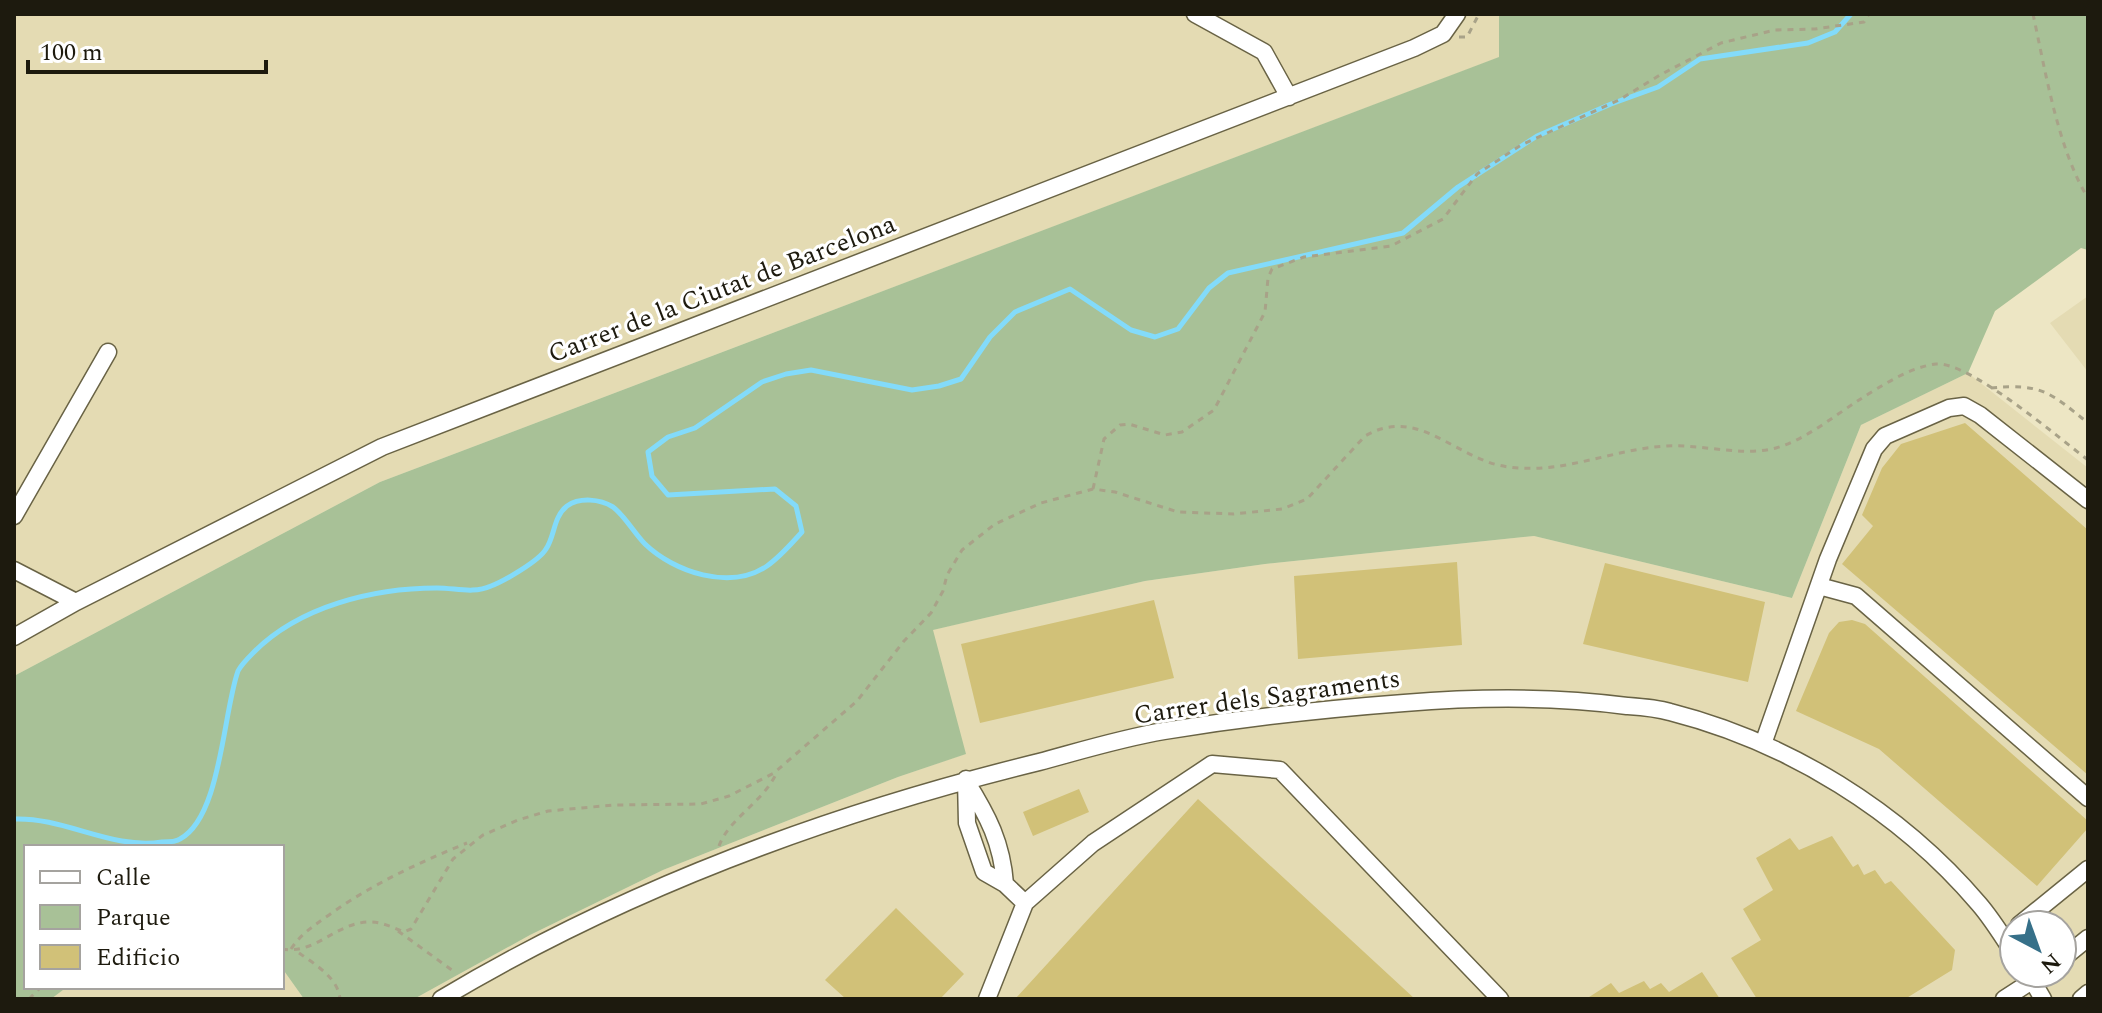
<svg xmlns="http://www.w3.org/2000/svg" width="2102" height="1013" font-family="Spectral,serif">
	<style>
		.built { fill: #e4dbb3; fill-rule: evenodd }
		.green { fill: #a8c197 }
		.lines { fill: none; stroke-linecap: round; stroke-linejoin: round }
		.stream { stroke: #83dbfa; stroke-width: 5 }
		.building { fill: #d1c178 }
		.minor-casing { stroke: #696345; stroke-width: 19 }
		.path { stroke: #a8a288; stroke-width: 3; stroke-dasharray: 6 6; stroke-linecap: butt }
		.minor { stroke: #fff; stroke-width: 16 }
		.labels { text-anchor: middle; dominant-baseline: central; stroke-width: 6; stroke-linejoin: round; paint-order: stroke }
		.street-label { font-size: 26px; fill: #1d1a0e; stroke: #fff }
	</style>
	<rect width="100%" height="100%" fill="#ede6c4"/>
	<path class="built" d="M14,14H1499L1500,57L380,482L14,676Z
		M2088,296V372L2050,323Z
		M1968,373L2088,468V999H414L530,935L663,870L898,777L965,754L932,630L1145,581L1265,564L1534,536L1792,598L1861,425ZM2014,925H2062V973H2014Z
		M282,968L304,999H51L67,987H282Z"/>
	<path class="green" d="M1499,14H2088V250L2081,248L1995,311L1968,373L1861,425L1792,598L1534,536L1265,564L1145,581L933,630L966,754L898,777L663,870L530,935L414,999H304L282,968V847H26V987H67L51,999H14V676L380,482L1499,57Z"/>
	<g class="lines">
		<path class="stream" d="M14,819C65,817 111,850 162,842C168,842 176,842 180,839C221,817 223,713 238,671C241,665 248,658 253,653C299,606 374,588 437,588C456,588 473,594 491,586C504,581 539,561 546,549C555,536 553,517 567,506C580,497 600,499 613,507C625,516 634,533 645,544C674,572 730,591 767,566C780,557 791,544 802,532L796,506L775,489L668,495L652,476L648,452L668,437L695,428L762,382L786,374L811,370L912,390L939,386L961,379L990,337L1015,312L1070,289L1131,330L1155,337L1178,329L1209,288L1228,273L1403,233L1458,187L1537,136L1611,104L1658,87L1700,59L1808,43L1835,32L1851,14"/>
	</g>
	<path class="building" d="M1965,423L2088,530V775L1842,564L1873,526L1862,515L1882,468L1901,444Z
		M1457,562L1462,645L1298,659L1294,576Z
		M1605,563L1765,602L1748,682L1583,644Z
		M1154,600L1174,678L980,723L961,644Z
		M1852,620L1865,624L2088,821V828L2037,886L1879,749L1796,711L1829,633L1839,622Z
		M1079,789L1089,812L1033,836L1023,812Z
		M1198,799L1415,999H1015Z
		M1832,836L1853,867L1858,864L1864,875L1875,870L1885,884L1891,881L1955,950L1952,970L1905,999H1757L1731,958L1761,940L1743,909L1773,890L1756,858L1790,838L1799,850Z
		M896,908L964,974L940,999H846L825,980Z
		M1702,972L1720,999H1586L1611,983L1619,993L1644,981L1650,989L1661,983L1669,992Z"/>
	<g class="lines">
		<g class="minor-casing">
			<path id="minor" d="M1195,14L1264,52L1289,97
				M14,516L108,352
				M14,570L76,602
				M1819,586L1856,596L2088,798
				M14,637L76,602L382,447L1414,48L1443,34L1457,14
				M1763,744L1828,559L1874,449L1885,436L1949,408L1964,406L1980,415L2088,500
				M966,779L967,823L984,872L1005,884L1025,903
				M966,781C988,816 1002,843 1005,884
				M2019,925L2088,869
				M2062,959L2088,938
				M2028,973L2043,999
				M441,999C625,889 831,813 1039,762C1080,751 1122,738 1164,731C1244,718 1324,709 1404,703C1478,697 1553,696 1627,706C1641,707 1656,708 1670,712C1788,742 1900,811 1979,904C1992,919 2003,937 2014,954
				M987,999L1025,903L1093,843L1212,764L1280,770L1500,999
				M2004,999L2044,973
				M2081,999L2088,993"/>
		</g>
		<path class="path" d="M2033,14C2045,69 2058,150 2088,198
			M1459,37H1467L1479,14
			M1991,388C2042,383 2051,393 2088,423
			M1093,489L1104,439L1120,425L1129,424L1165,435L1182,432L1214,410L1265,312L1268,278L1272,269L1304,257L1391,246L1443,219L1477,174L1521,145L1619,100L1660,75L1721,43L1775,30L1815,29L1864,22L1869,14
			M719,846C729,818 763,803 777,772
			M398,931L456,973
			M282,949C314,955 335,924 367,922C380,921 392,927 404,932L411,929L453,859L483,835L518,820L548,811L614,805L701,804L729,796L774,773L857,701L904,641L931,613L943,591L947,575L962,550L995,524L1041,503L1093,489L1115,492L1178,512L1234,514L1282,509L1307,499L1365,436C1412,409 1444,446 1488,462C1504,468 1524,469 1542,468C1584,465 1625,448 1667,446C1702,444 1741,457 1776,448C1805,440 1834,416 1859,400C1881,386 1910,367 1936,364C1969,361 2059,438 2088,460
			M291,949C302,932 317,924 333,912C375,883 420,862 467,843
			M299,953C316,965 338,978 340,999
			M29,999L41,987"/>
		<use href="#minor" class="minor"/>
	</g>
	<g class="labels">
		<g class="street-label">
			<text transform="translate(722 289) rotate(-21)">Carrer de la Ciutat de Barcelona</text>
			<text transform="translate(1267 697) rotate(-8)">Carrer dels Sagraments</text>
		</g>
	</g>
	<rect width="2102" height="1013" fill="none" stroke="#1d1a0e" stroke-width="32"/>
	<rect x="24" y="845" width="260" height="144" fill="#ffffff" stroke="#a5a39f" stroke-width="2"/>
	<rect x="40" y="871" width="40" height="12" fill="#ffffff" stroke="#a5a39f" stroke-width="2"/>
	<text x="96" y="885" font-size="24" fill="#1d1a0e">Calle</text>
	<rect x="40" y="905" width="40" height="24" fill="#a8c197" stroke="#a5a39f" stroke-width="2"/>
	<text x="96" y="925" font-size="24" fill="#1d1a0e">Parque</text>
	<rect x="40" y="945" width="40" height="24" fill="#d1c178" stroke="#a5a39f" stroke-width="2"/>
	<text x="96" y="965" font-size="24" fill="#1d1a0e">Edificio</text>
	<g transform="translate(2038 949) rotate(139)"><circle r="38" fill="#ffffff" stroke="#a5a39f" stroke-width="2"/>
	<path d="M0-6L14 30L0 20L-14 30Z" fill="#367089"/>
	<text y="-12" font-size="22" font-weight="bold" text-anchor="middle" fill="#1d1a0e">N</text>
	</g>
	<path d="M28 60v12h238v-12" fill="none" stroke="#1d1a0e" stroke-width="4"/>
	<text x="40" y="60" font-size="24" fill="#1d1a0e" stroke="#ffffff" stroke-width="6" paint-order="stroke">100 m</text>
</svg>
